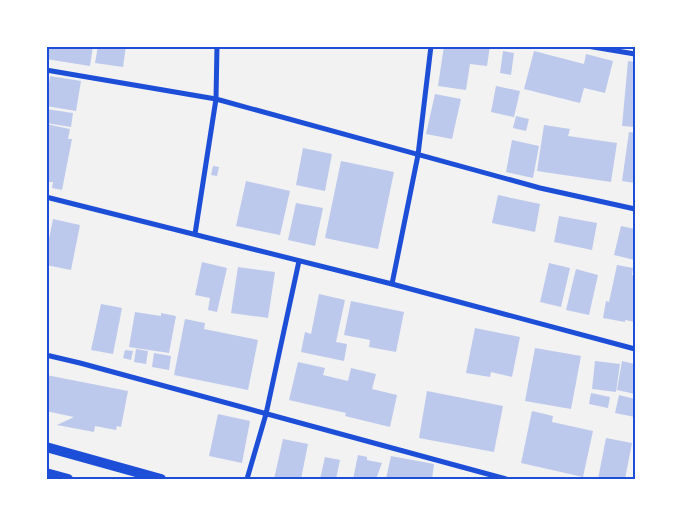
<svg xmlns="http://www.w3.org/2000/svg" width="681" height="525" font-family="'Zilla Slab',serif">
	<style>
		.building { fill: #bdc9ec }
		.lines { fill: none; stroke-linecap: round; stroke-linejoin: round }
		.minor { stroke: #1d4ed8; stroke-width: 5 }
		.secondary { stroke: #1d4ed8; stroke-width: 10 }
		.neatline { fill: none; stroke: #1d4ed8; stroke-width: 2 }
	</style>
	<rect width="100%" height="100%" fill="#f2f2f2"/>
	<path class="building" d="M46,46H93L90,66L46,59Z
		M98,46H126L123,67L95,63Z
		M444,46H490L487,66L470,64L466,90L438,86Z
		M503,51L514,53L511,75L500,73Z
		M534,51L584,64L586,54L613,61L605,93L584,88L580,103L524,89Z
		M628,61L635,62V127L622,126Z
		M50,76L81,81L76,111L46,106Z
		M496,86L520,91L514,117L491,112Z
		M435,94L461,99L452,139L426,134Z
		M46,109L73,113L71,127L46,123Z
		M516,116L529,119L526,131L513,128Z
		M46,124L70,129L68,139H72L62,190L52,188L53,182H49V179L46,178Z
		M544,125L570,129L568,136L617,143L611,182L537,171Z
		M629,132L635,133V183L622,181Z
		M512,140L539,146L533,178L506,172Z
		M303,148L332,154L325,191L296,185Z
		M341,161L394,172L378,249L325,238Z
		M213,166L219,167L217,176L211,175Z
		M246,181L290,191L280,235L236,226Z
		M498,195L540,204L535,232L492,223Z
		M296,203L323,208L315,246L288,240Z
		M559,216L597,223L592,250L554,242Z
		M53,219L80,225L71,270L46,265V254Z
		M621,226L635,229V260L614,255Z
		M202,262L227,268L217,312L208,310L210,298L195,295Z
		M549,263L570,268L561,307L540,302Z
		M617,265L633,268L632,275L635,276V322L625,320V322L603,318L606,301L609,302Z
		M238,267L275,272L268,318L231,313Z
		M576,269L598,275L589,315L566,310Z
		M319,294L345,300L336,342L347,344L344,361L301,352L305,332L311,334Z
		M351,301L404,312L396,352L369,347L370,340L344,335Z
		M101,304L122,308L113,354L91,350Z
		M135,312L161,316V313L176,316L169,353L129,347Z
		M185,319L205,323L204,329L258,340L248,390L174,375Z
		M475,328L520,337L512,377L491,372L490,377L466,373Z
		M535,348L581,356L571,409L525,401Z
		M136,349L148,351L146,364L134,362Z
		M125,350L133,351L131,360L123,358Z
		M154,353L171,356L169,370L152,367Z
		M595,361L620,364L616,392L592,389Z
		M622,361L635,364V394L617,390Z
		M298,362L325,368L323,375L348,381L351,368L376,374L372,389L397,395L390,427L345,416L346,413L289,400Z
		M46,375L128,391L121,427L117,426L116,430L95,426L94,432L57,425L74,417L46,411Z
		M427,391L503,406L494,452L419,438Z
		M591,393L610,397L608,408L589,404Z
		M619,395L635,399V417L615,413Z
		M532,411L553,416L552,422L593,431L583,477L521,463Z
		M218,414L250,421L242,463L209,456Z
		M606,438L632,443L625,479H598Z
		M283,439L308,444L301,479H274Z
		M358,455L367,457V460L382,463L376,479H353Z
		M391,456L434,464L432,479H386Z
		M325,457L340,460L336,479H320Z"/>
	<g class="lines">
		<path class="minor" d="M587,46L635,54
			M46,70L216,99L540,188L635,209
			M46,197L392,284L635,349
			M195,234L216,99L217,46
			M392,284L418,155L431,46
			M46,355L80,363L506,479
			M247,479L266,414L299,261"/>
		<path class="secondary" d="M46,447L161,479
			M46,473L68,479"/>
	</g>
	<rect width="681" height="525" fill="none" stroke="#ffffff" stroke-width="95"/>
	<rect x="48" y="48" width="586" height="430" class="neatline"/>
</svg>
